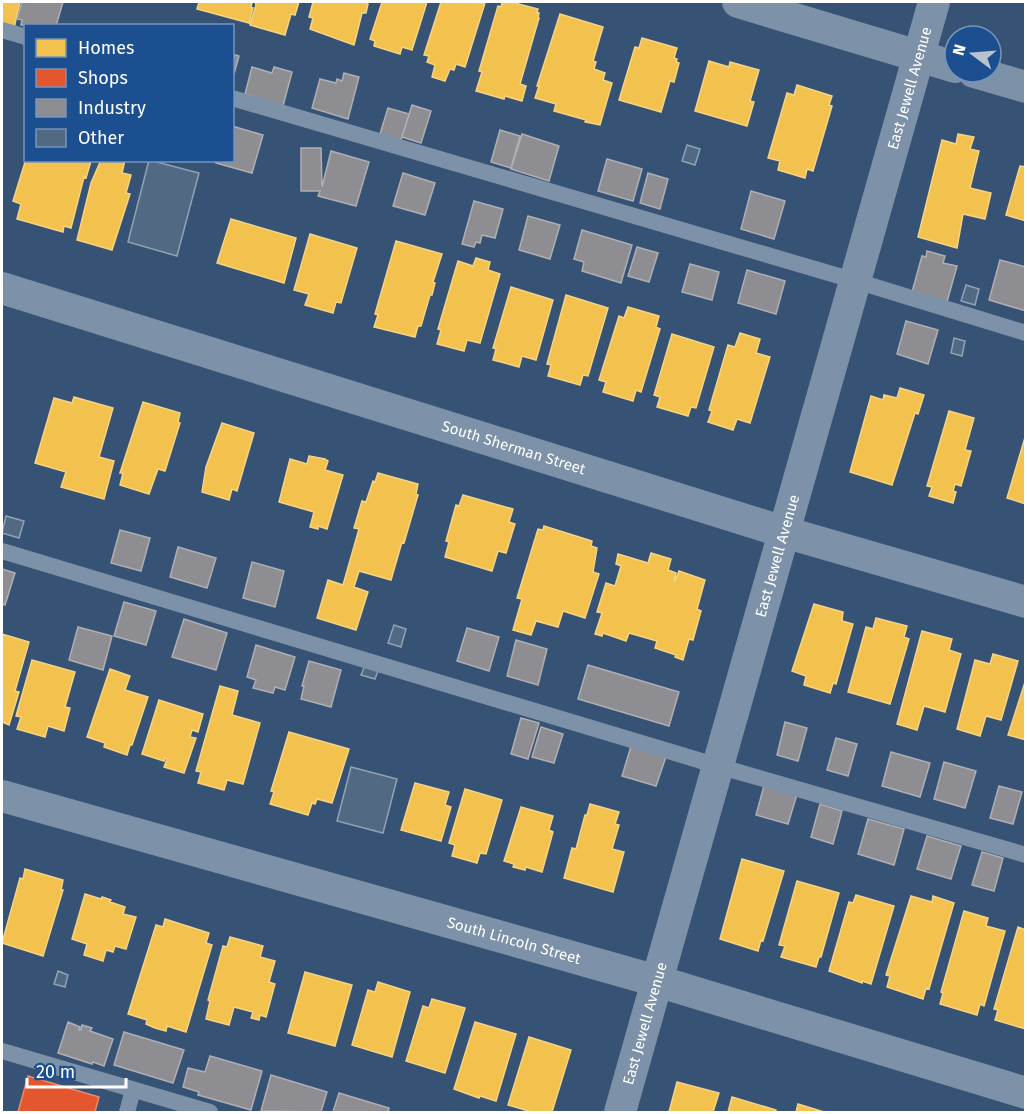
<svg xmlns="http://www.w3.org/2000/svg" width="1027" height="1114" font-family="'Fira Sans',sans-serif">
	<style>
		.homes { fill: #f2c14e; stroke: #f6d483; stroke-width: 1.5 }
		.shops { fill: #e4572e; stroke: #ec896d; stroke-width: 1.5 }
		.industry { fill: #8d8d92; stroke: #afafb3; stroke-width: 1.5 }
		.building { fill: #526984; stroke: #92a2b6; stroke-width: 1.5 }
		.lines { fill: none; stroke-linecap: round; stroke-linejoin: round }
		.lane { stroke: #7d92a8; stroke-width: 16 }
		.street { stroke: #7d92a8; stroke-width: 32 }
		.labels { text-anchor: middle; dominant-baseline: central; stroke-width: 6; stroke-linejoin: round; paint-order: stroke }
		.street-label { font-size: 15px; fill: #fff; stroke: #1b4f8f }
	</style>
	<rect width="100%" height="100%" fill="#365274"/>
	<path class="homes" d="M2,2H20L14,28L2,24Z
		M199,2H250L252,3L251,7L253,8L249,23L197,9Z
		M255,2H299L295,15L291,14L285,35L250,25L256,5Z
		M313,2H364L368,4L366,13H362L354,45L310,29L313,18L309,17Z
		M382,2H427L412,50L402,47L400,54L374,46L375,41L370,39Z
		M441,2L485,3L465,67L456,64L454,70L450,69L445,81L432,77L435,65L427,62L429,56L424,55Z
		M502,2H511L538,9L537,13H539L538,18H539L520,84L526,86L522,101L505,96L504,99L476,91L482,72L479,71L498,6L501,7Z
		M560,14L603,27L593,61L596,62L594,69L605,73L603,80L612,83L600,125L585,122L586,120L554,111L556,104L535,98L539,86H537Z
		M642,38L677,48L674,58L677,59L676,62L679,63L674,82L670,81L661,112L619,100L635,47L639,48Z
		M709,61L729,67L730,62L759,70L750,101L754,102L747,126L695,111Z
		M797,85L832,96L829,105L832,106L813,171L807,169L805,178L778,170L780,161L768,158L787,93L794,95Z
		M958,134L974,137L970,149L979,151L970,188L991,193L985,219L963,214L957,248L918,237L942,140L956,144Z
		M26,159V160L91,161L86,178L84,177L71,228L64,226L63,232L17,219L21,204L13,201Z
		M101,160H125L122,173L131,175L126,193L130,194L112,250L77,240L91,183Z
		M1020,166L1026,167V221L1006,215Z
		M231,219L296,238L284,283L217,263Z
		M310,234L357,248L341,303L336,302L333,313L305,305L309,294L294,290Z
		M396,241L442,254L433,282L435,283L432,295H430L421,326H418L415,337L374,327L378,315L375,314Z
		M476,258L490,262L488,270L500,274L480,343L467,340L464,351L437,344L441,330L438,329L458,261L473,266Z
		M511,287L553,300L536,360L522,356L519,367L493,360L496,349L493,348Z
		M566,295L608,308L588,376L583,375L580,385L548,376L551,365L547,364Z
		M628,307L659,316L656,327L660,329L641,392L636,390L633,401L603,392L606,382L599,380L619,316L624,318Z
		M740,333L760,339L756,353L770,357L750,423L737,419L733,430L708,422L712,411L709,410L728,345L735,347Z
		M672,334L714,347L696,408L691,407L688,416L657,407L660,397L654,395Z
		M900,388L924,395L918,414L915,413L892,485L850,472L871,396L883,400L884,395L897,398Z
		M74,397L113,408L99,457L114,461L104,499L61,487L66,472L35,463L54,398L72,403Z
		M143,402L180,413L178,422L180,423L165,471L158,469L149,494L120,485L123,473H120Z
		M949,411L974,418L965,450L971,451L961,486L955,484L953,491L956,492L953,503L929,496L932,487L927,486Z
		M222,423L254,433L237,491L232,489L229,500L202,492L206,467Z
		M1026,434V504L1007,498Z
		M309,456L325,459L328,461L325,470L343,475L327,529L318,526V529L310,527L314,512L279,502L290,459L307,464Z
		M378,473L418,484L416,494L418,495L404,543L402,542L391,580L359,571L354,587L368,592L356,630L317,618L328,580L343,585L359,529L354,528L362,501L366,502L373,481L375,482Z
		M463,495L513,509L509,522L515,524L506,553L498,551L492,571L445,557L449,542L446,541L456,505L459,506Z
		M544,526L592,541L591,546L597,548L593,572L599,574L585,618L563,611L558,627L536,621L531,635L513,630L522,599L517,598L538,529L543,530Z
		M651,553L671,559L668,570L676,573L674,581H675L679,571L705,580L697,609L701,611L693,640L689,639L683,660L675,657L676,655L655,648L657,641L629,633L626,641L603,633L602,636L595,634L602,613L597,612L606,583L615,586L621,566L616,564L618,554L648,563Z
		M814,604L843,612L842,621L853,624L836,684L833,683L830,693L804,685L806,676L792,671Z
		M876,618L907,626L904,637L909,639L890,704L848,692L866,627L873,629Z
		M922,631L952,639L949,650L961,654L945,712L924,706L917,730L897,724Z
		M2,634L29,642L15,691L19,692L9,725L2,722Z
		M993,654L1018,661L1001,720L986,716L980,736L957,729L975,660L990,664Z
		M32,660L75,672L65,707L70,708L64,731L48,726L45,737L17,729L21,717L16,716Z
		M110,669L130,676L125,690L148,697L132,745H130L127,755L104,747L105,743L87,737Z
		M1026,679V740L1008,735Z
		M220,686L238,691L232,715L260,723L243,784L227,780L224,790L198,783L201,772L196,771Z
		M159,700L203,714L198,732L192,730L190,737L196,738L184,773L164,767L167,759L165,758L164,761L142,754Z
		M289,732L349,749L332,803L317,799L315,804L312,803L308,815L270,804L274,792L271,791Z
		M415,783L449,792L445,805L451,807L441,841L401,830Z
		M465,789L502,800L486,854L480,853L477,863L452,856L455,845L449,843Z
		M590,804L619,812L615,824L619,825L612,849L624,852L613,892L564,878L572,848L576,849L585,815H587Z
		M521,807L553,816L549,830L553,832L542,872L526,867L525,870L513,867L514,864L504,861Z
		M742,859L784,871L763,941L761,940L758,951L720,939Z
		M25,869L63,880L61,890H63L43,956L2,943L20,878L23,879Z
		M797,881L839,893L821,957H819L816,967L781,957L785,946L779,945Z
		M85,894L101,899L102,897L111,900L110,902L125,907L123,914L136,917L126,949L115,946L113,952L106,950L103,961L84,955L87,944L72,939Z
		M856,895L894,906L871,984L862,981V983L829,971L849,902L853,903Z
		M911,896L932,902L933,896L954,903L929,989L926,988L923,999L887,987L890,976L886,975Z
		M964,911L988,918L986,926L1005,931L984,1006L980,1004L977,1015L940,1004L943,993L941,992Z
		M165,919L209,933L206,943L212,945L186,1032L167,1026L166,1031L155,1028L146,1024L147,1020L128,1014L156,925L163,927Z
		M1018,927L1026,930V1029L995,1020L998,1010L994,1009Z
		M230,937L263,946L260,957L275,961L269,982L275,984L266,1017L260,1015L259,1020L251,1018L253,1012L234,1007L229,1025L206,1019L210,1001L208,1000L223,946L227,947Z
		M305,972L352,985L335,1046L288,1033Z
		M378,982L410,992L392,1057L352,1045L368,990L375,992Z
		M432,999L465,1008L445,1073L406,1061L423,1006L429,1008Z
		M475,1022L516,1034L496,1101L480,1096L479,1098L454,1089Z
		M529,1037L571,1050L552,1112H532L508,1105Z
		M677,1082L719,1093L713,1112H669Z
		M732,1097L776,1110V1112H728Z
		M798,1104L824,1112H796Z"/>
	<path class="shops" d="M28,1076L99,1097L95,1112H18Z"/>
	<path class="industry" d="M22,2H63L56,26L21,25L22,20L17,19Z
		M232,54L239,56L232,81Z
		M252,67L272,73L274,67L292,72L283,106L245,94Z
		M344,73L359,77L348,119L312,108L320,79L336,83L337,79L342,81Z
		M412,105L431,111L421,143L402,137Z
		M388,108L409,114L400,143L379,137Z
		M232,126L263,135L252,173L216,163L217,160H232Z
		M500,130L520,136L511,168L491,162Z
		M522,134L559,146L549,181L511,169Z
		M301,148H321L322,187L331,151L369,162L356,206L318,196L320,191H301Z
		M607,159L642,169L633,201L598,191Z
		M403,173L435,183L425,215L393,206Z
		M648,173L668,179L660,209L640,203Z
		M751,191L785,201L774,239L741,229Z
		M474,201L503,209L495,238L482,235L480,243L476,242L474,247L462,244Z
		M528,216L560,225L550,259L519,250Z
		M582,230L632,245L621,283L582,271L584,262L574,259Z
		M637,247L658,253L649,282L628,276Z
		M927,251L945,256L943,263L957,266L947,302L912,292L922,256L926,257Z
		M1000,260L1026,267V311L989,300Z
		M690,264L719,272L712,300L682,292Z
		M747,270L785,281L776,314L738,303Z
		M906,321L938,330L928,364L897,354Z
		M120,530L150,538L141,571L111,563Z
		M178,547L216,558L207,588L170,577Z
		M252,562L284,571L275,607L243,598Z
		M2,569L15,573L5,605L2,604Z
		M124,602L156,611L146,645L114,636Z
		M184,619L227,633L216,670L172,657Z
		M78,627L112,636L103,670L69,660Z
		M467,628L499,637L489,671L457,661Z
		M516,640L547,649L538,685L507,676Z
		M256,645L295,657L285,690L275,687L273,693L253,688L256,680L247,677Z
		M309,661L341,670L331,707L301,699L304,686H302Z
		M588,665L679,692L669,726L578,699Z
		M521,718L539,723L528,759L511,754Z
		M785,722L807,728L798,761L777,755Z
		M541,727L563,734L554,763L532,757Z
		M836,738L857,744L848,776L827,770Z
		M632,743L667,754L656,786L622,776Z
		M891,752L930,763L920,797L882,786Z
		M944,762L976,771L965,808L934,799Z
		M765,782L798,791L788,824L756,815Z
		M999,786L1022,792L1013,824L990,818Z
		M820,804L842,811L833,844L811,837Z
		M868,819L904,829L894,865L858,854Z
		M927,836L961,846L951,879L917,869Z
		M982,852L1003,858L994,891L972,885Z
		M68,1022L80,1027L79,1030H81L82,1025L92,1028L90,1031L113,1039L104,1066L93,1062L92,1064L58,1053Z
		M124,1032L184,1050L173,1083L114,1065Z
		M210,1056L262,1071L251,1110L198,1095L199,1092L183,1087L188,1068L205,1072Z
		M271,1075L327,1092L321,1112L261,1111Z
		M339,1093L389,1108L388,1112H333Z"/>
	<path class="building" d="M687,145L700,149L695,165L682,161Z
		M149,160L199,173L177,256L128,242Z
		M966,285L979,289L975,305L961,301Z
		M954,338L965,341L962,356L951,353Z
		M6,516L24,521L19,538L2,533Z
		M394,625L406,629L401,647L388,643Z
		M365,665L379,668L375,679L361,675Z
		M351,767L397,779L383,833L337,821Z
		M58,971L68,975L65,987L54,984Z"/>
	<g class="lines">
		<path class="lane" d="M2,30L26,37
			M232,98L856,281L1026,333
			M2,551L718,766L1026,855
			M2,1051L210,1112
			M127,1112L133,1090"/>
		<g class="street">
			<path d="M738,2L955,67"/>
			<path d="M974,72L1026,87"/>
			<path id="s1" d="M2,288L784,532L1026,602"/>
			<path id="s2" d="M2,796L657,981L1026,1093"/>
			<path id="s3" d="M620,1112L934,2"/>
		</g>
	</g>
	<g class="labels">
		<g class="street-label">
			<text stroke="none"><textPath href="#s3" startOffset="1064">East Jewell Avenue</textPath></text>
			<text stroke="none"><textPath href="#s1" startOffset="536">South Sherman Street</textPath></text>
			<text stroke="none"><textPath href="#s3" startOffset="578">East Jewell Avenue</textPath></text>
			<text stroke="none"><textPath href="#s2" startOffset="532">South Lincoln Street</textPath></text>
			<text stroke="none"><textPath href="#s3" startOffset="92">East Jewell Avenue</textPath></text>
		</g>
	</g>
	<rect width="1027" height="1114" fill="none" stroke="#ffffff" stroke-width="6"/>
	<rect x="24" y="24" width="210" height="138" fill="#1b4f8f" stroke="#7695bc" stroke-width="1.5"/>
	<rect x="36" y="39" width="30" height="18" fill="#f2c14e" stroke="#7695bc" stroke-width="1.5"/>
	<text x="78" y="54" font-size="18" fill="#ffffff">Homes</text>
	<rect x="36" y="69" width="30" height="18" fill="#e4572e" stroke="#7695bc" stroke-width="1.5"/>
	<text x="78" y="84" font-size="18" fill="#ffffff">Shops</text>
	<rect x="36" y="99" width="30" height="18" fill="#8d8d92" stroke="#7695bc" stroke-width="1.5"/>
	<text x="78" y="114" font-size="18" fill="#ffffff">Industry</text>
	<rect x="36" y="129" width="30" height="18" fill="#526984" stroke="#7695bc" stroke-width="1.5"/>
	<text x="78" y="144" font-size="18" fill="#ffffff">Other</text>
	<g transform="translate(973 54) rotate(286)"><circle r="28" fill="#1b4f8f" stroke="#7695bc" stroke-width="1.5"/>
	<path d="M0-4.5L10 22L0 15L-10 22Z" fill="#b9c2ce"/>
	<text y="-9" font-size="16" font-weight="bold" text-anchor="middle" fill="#ffffff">N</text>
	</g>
	<path d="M27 1078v9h99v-9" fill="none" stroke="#ffffff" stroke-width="3"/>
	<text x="36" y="1078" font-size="18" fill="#ffffff" stroke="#1b4f8f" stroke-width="4.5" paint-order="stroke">20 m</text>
</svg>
